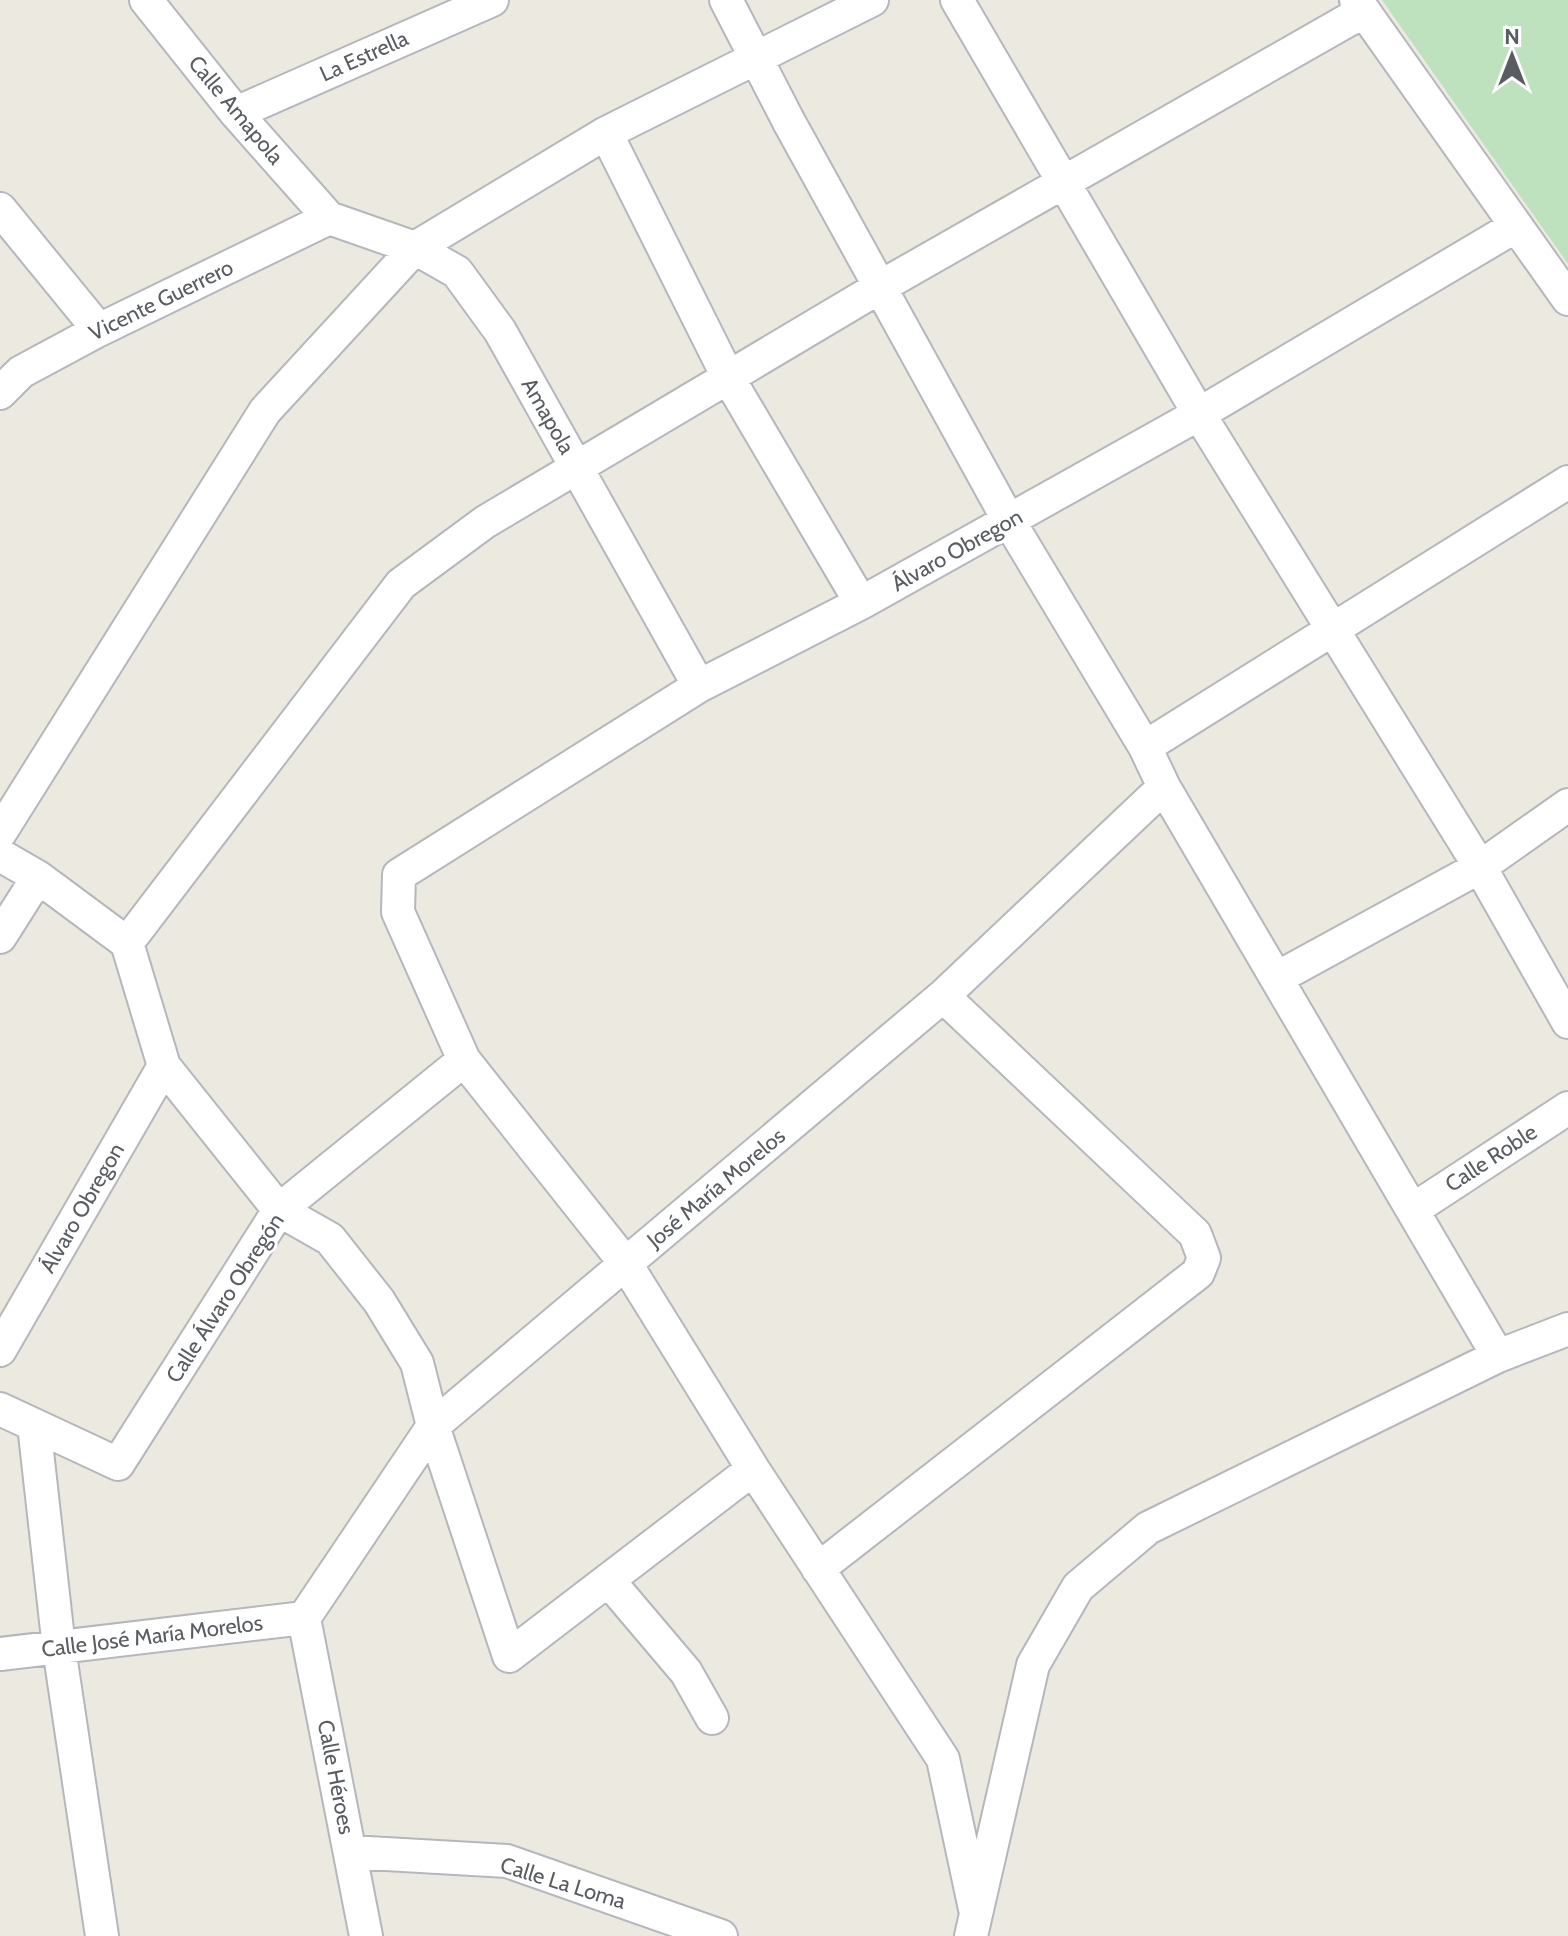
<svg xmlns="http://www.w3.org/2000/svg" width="1568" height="1936" font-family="Cabin,sans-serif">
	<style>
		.green { fill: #bee2be }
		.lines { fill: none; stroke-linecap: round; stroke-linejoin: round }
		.street-casing { stroke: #b4b7bb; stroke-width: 36 }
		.street { stroke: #fff; stroke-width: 32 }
		.labels { text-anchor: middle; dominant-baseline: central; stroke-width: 6; stroke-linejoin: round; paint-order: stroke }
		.street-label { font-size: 22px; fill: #595d61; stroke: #fff }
	</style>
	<rect width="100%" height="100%" fill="#ece9e1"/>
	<path class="green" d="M1382,0H1568V264Z"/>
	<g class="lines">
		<g class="street-casing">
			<path id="street" d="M146,0L236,113L329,218L415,248L457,272L500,331L699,686
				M726,0L789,122L1009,521L1145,747L1164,787L1498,1356
				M957,0L1199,414L1480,867L1568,1022
				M1356,0L1568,299
				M236,113L492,0
				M606,133L729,379L861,603
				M0,209L99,330
				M0,393L21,372L99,330L329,218
				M1145,747L1568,482
				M0,833L265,411L415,248L606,133L872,0
				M0,855L38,877L127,943L164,1066L279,1210L330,1239L379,1301L417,1363L433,1426L509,1656L753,1469
				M0,937L38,877
				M127,943L401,584L485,522L880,287L1364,11
				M1277,978L1480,867L1568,805
				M1414,1209L1568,1108
				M0,1350L164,1066
				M0,1409L118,1464L279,1210L464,1060
				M34,1425L59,1648L102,1936
				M818,1569L1198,1273L1204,1258L1195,1234L943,996
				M608,1580L686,1672L712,1718
				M304,1618L433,1426L943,996L1164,787
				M304,1618L366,1936
				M0,1654L304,1618
				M351,1852L507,1861L721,1936
				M975,1909L943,1759L753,1469L626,1264L464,1060L398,912L399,875L699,686L861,603L1199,414L1516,226
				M971,1936L1033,1665L1078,1587L1148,1528L1498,1356L1568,1329"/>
		</g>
		<use href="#street" class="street"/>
	</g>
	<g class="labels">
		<g class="street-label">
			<text transform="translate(364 56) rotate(-24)">La Estrella</text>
			<text transform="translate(236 110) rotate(50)">Calle Amapola</text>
			<text transform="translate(161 300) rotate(-26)">Vicente Guerrero</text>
			<text transform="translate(548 416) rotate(60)">Amapola</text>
			<text transform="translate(957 550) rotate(-29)">Álvaro Obregon</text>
			<text transform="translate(1491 1158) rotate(-33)">Calle Roble</text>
			<text transform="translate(716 1188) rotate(-40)">José María Morelos</text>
			<text transform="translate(82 1208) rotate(-60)">Álvaro Obregon</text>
			<text transform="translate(225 1298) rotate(-57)">Calle Álvaro Obregón</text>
			<text transform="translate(152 1636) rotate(-7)">Calle José María Morelos</text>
			<text transform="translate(336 1777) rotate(79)">Calle Héroes</text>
			<text transform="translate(563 1883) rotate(17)">Calle La Loma</text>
		</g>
	</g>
	<g transform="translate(1512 56)" stroke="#ffffff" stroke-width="6" paint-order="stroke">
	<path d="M0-6L14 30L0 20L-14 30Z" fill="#595d61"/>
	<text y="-12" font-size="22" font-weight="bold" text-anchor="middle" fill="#595d61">N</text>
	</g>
</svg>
